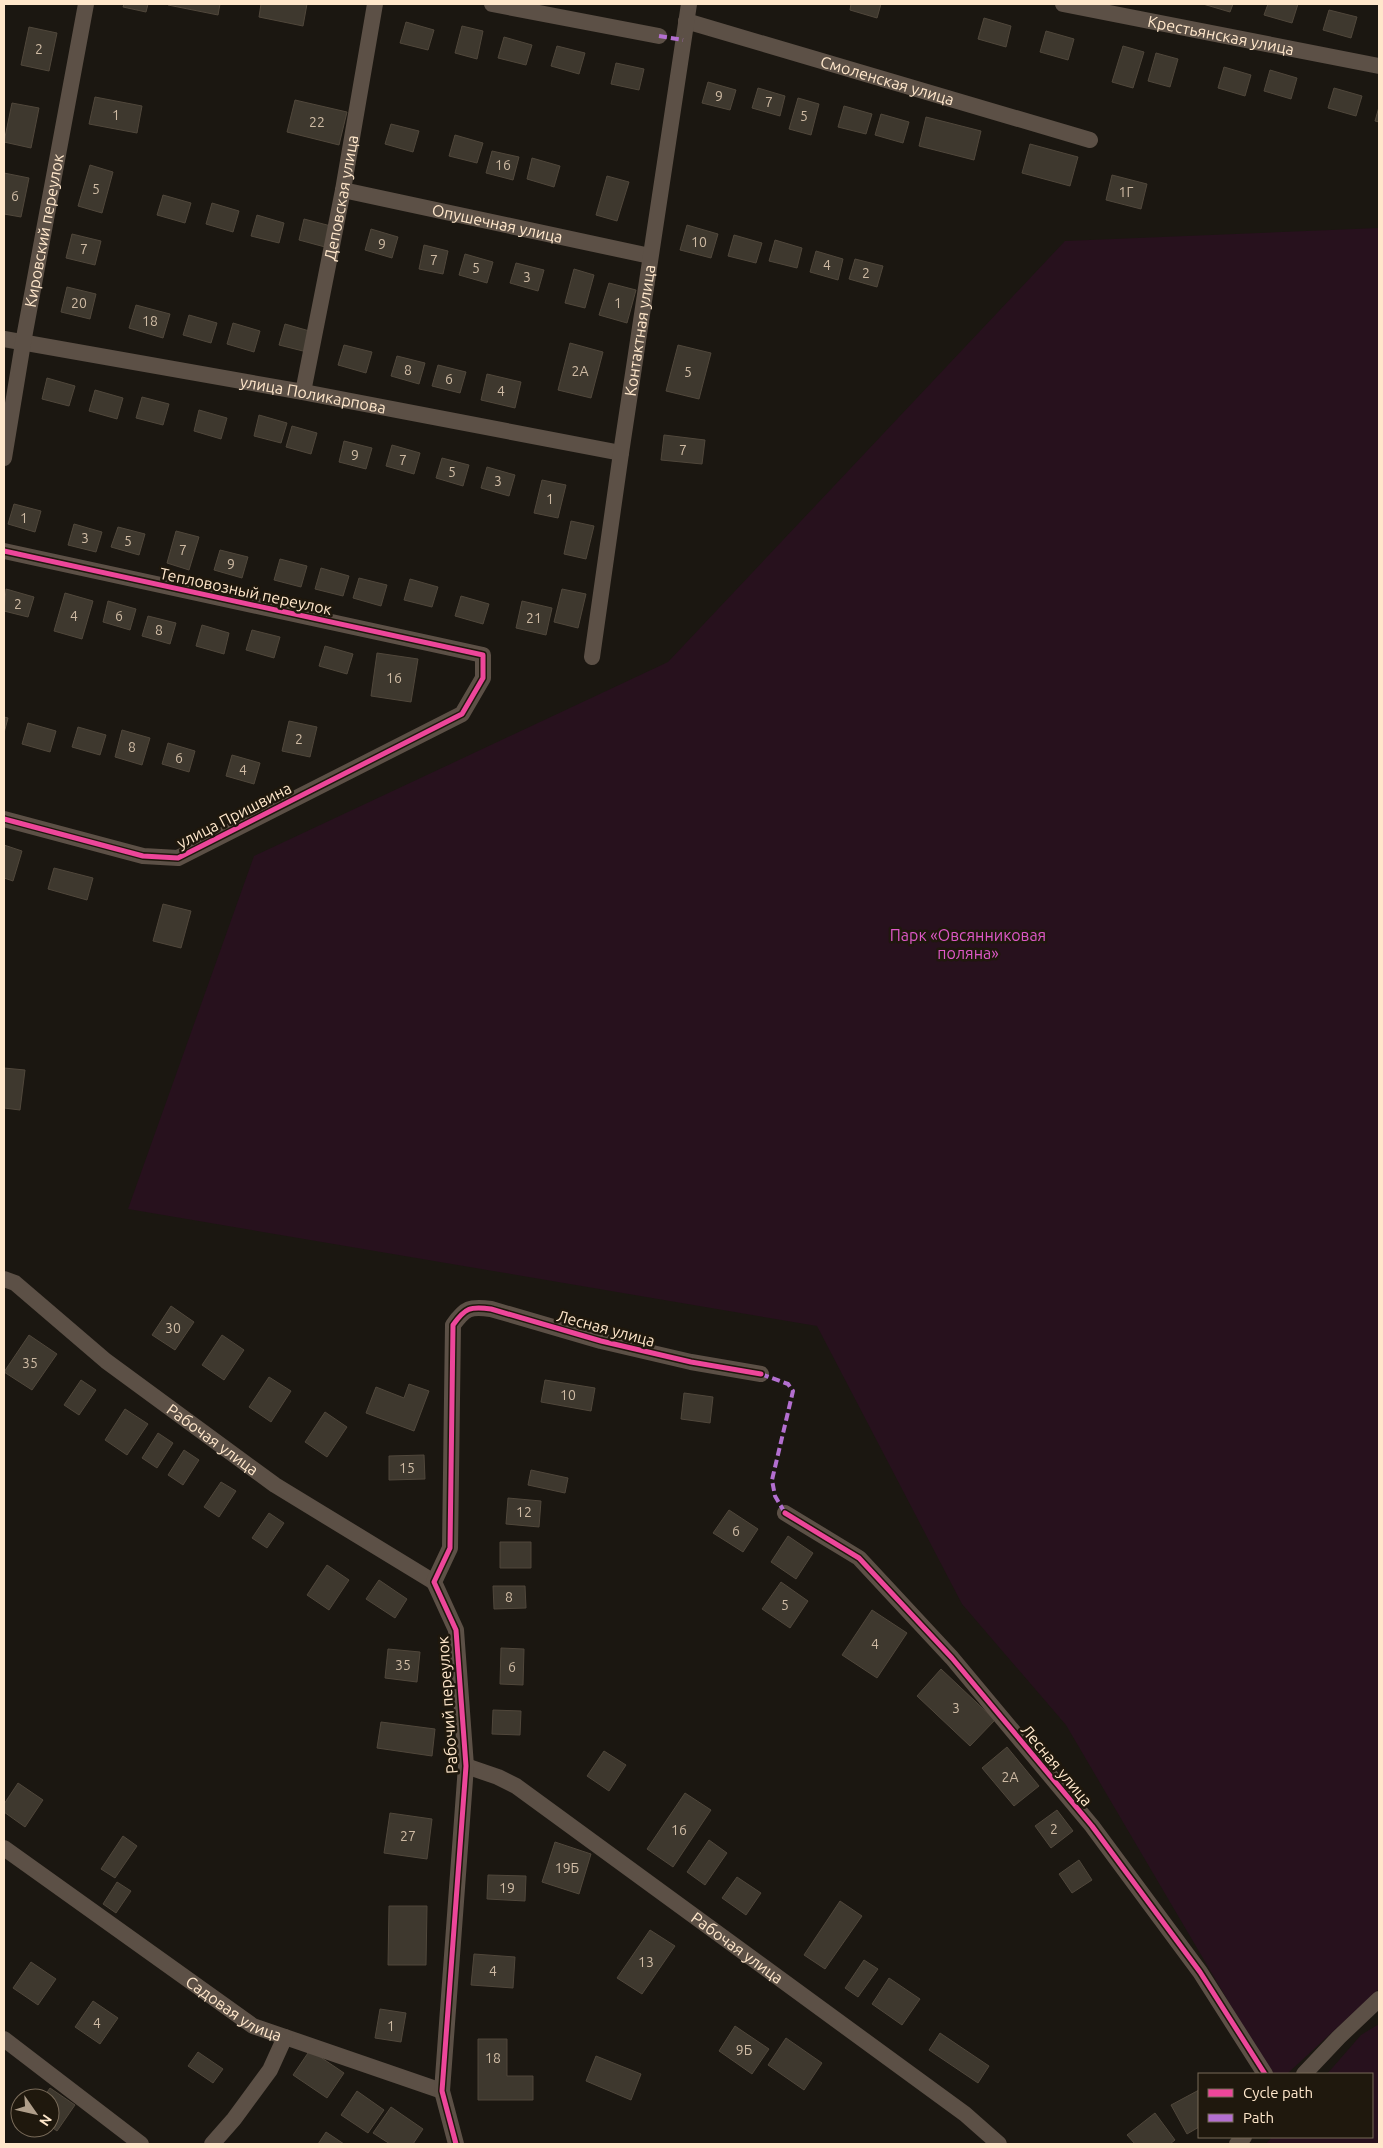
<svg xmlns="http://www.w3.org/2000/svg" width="1383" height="2148" font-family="Ubuntu,sans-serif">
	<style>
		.green { fill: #27111d }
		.building { fill: #3e382e; stroke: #50473b }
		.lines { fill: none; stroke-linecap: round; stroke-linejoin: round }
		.street { stroke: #5c5046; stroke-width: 16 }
		.quiet { stroke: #b36fd0; stroke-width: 4; stroke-dasharray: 8 4; stroke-linecap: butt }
		.cycleway-casing { stroke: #1f180d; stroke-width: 8 }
		.cycleway { stroke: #ed469a; stroke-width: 5 }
		.labels { text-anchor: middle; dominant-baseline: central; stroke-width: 5; stroke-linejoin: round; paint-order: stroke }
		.number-label { font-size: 14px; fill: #cfbba4 }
		.street-label { font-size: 16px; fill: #ffe7cb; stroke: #1f180d }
		.park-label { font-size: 16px; fill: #de58c7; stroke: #1f180d }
	</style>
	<rect width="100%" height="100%" fill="#1b1711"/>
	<path class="green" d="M1379,228V1989L1287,2074H1271L1066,1725L962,1604L817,1326L128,1209L254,856L668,662L1065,241Z
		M1379,2024V2144H1266L1272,2137H1372V2074H1327L1361,2035Z"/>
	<path class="building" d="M124,4H148L146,12L123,7Z
		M169,4H220L218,15L168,5Z
		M261,4H307L303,26L259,17Z
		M851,4H881L877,18L850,10Z
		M1203,4H1233L1230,12Z
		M1268,4H1298L1292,23L1264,15Z
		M1329,10L1357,17L1351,38L1323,30Z
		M984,18L1011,26L1006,47L978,39Z
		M406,22L434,30L428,50L400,43Z
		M462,26L483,31L477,59L455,53Z
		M29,27L57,33L49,71L21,65Z
		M1046,31L1074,39L1068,60L1040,52Z
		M504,37L532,45L526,65L498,58Z
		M557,46L585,53L579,74L551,66Z
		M1123,46L1144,52L1133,88L1112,82Z
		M1156,53L1178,59L1170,87L1148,81Z
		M616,63L644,69L639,90L611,84Z
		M1224,67L1251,75L1245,96L1218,88Z
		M1270,70L1297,78L1291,99L1264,91Z
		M708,82L736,90L730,110L702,103Z
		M758,88L785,96L780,116L752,108Z
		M1334,88L1362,96L1356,116L1328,108Z
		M95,97L142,106L137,133L89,124Z
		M798,98L819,104L811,135L789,129Z
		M295,100L347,112L339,145L287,132Z
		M12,103L39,108L31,148L4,142Z
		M844,106L872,114L866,134L838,127Z
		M1379,107V122L1375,121Z
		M881,114L909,122L903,143L875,135Z
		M926,117L981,131L974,160L919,146Z
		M391,124L419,131L413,152L385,144Z
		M455,135L483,143L477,163L449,156Z
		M1030,144L1078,157L1070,186L1022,173Z
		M492,151L519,157L513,180L486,173Z
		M532,158L560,166L554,187L527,179Z
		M90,165L113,172L102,213L78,206Z
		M4,173L29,178L21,217L4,214Z
		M1112,175L1147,184L1141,209L1106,200Z
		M607,176L629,182L617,221L596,215Z
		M163,195L191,203L185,223L157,215Z
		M212,203L239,211L233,232L206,224Z
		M257,215L284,223L279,243L251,236Z
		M304,219L331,226L325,247L299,240Z
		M687,225L718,234L711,258L680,250Z
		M371,229L398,237L392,258L365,250Z
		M72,234L101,241L95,265L66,258Z
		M734,235L762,243L756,263L728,256Z
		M775,240L802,248L797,268L769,261Z
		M424,245L448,251L443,274L419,269Z
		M816,251L843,259L838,280L810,272Z
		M465,254L493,262L487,283L459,275Z
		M855,259L883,266L877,287L849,279Z
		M516,263L544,270L538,291L510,283Z
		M574,269L594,275L585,308L565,303Z
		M609,283L636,290L627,323L599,315Z
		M67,287L96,294L90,319L61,312Z
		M136,305L170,314L163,338L129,328Z
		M189,315L217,323L211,343L183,335Z
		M233,323L260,331L254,352L227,344Z
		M285,324L313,332L307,352L279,345Z
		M570,343L603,352L591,398L558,390Z
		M344,345L372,352L366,373L338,365Z
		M678,345L711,353L699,399L666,391Z
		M397,356L425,363L419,384L391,376Z
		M438,365L466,372L460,393L432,386Z
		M487,374L521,382L515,408L481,400Z
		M47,378L75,386L69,406L42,399Z
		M95,390L123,398L117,419L89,411Z
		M142,397L169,404L163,425L136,418Z
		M199,410L227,418L221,439L194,431Z
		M259,415L287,423L281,443L254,436Z
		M292,426L317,433L311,454L286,447Z
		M664,435L705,440L702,464L661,460Z
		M344,441L372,448L366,469L339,462Z
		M392,445L420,453L414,474L386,466Z
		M442,458L469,465L463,486L436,478Z
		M487,467L515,475L509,496L481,488Z
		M542,480L566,485L558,518L534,513Z
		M14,504L41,511L35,532L8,524Z
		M571,521L594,526L586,559L564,554Z
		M74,524L102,532L96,552L68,545Z
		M118,527L145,534L139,555L111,547Z
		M176,531L199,537L189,570L167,563Z
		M220,550L248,557L242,578L214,570Z
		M280,559L307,566L301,587L274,580Z
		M321,568L349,576L343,596L315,589Z
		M359,578L387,585L381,606L353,598Z
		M410,579L438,587L432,607L404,600Z
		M6,589L34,597L28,617L4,611Z
		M562,589L586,594L578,628L554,622Z
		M65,593L93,601L82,639L54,631Z
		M461,596L489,604L483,624L455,616Z
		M108,601L136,609L130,630L103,622Z
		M522,601L552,608L546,635L516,628Z
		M148,616L176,623L170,644L142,636Z
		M202,625L229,633L224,654L196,646Z
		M252,630L280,637L274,658L246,650Z
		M325,646L353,654L347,674L319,666Z
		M377,653L418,659L411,702L371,696Z
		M4,717L8,718L4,733Z
		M289,721L317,727L310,757L282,751Z
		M28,723L56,731L50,752L22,744Z
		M78,727L106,735L100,755L72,747Z
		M122,730L150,738L142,765L115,757Z
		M168,743L195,751L189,772L162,764Z
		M232,755L260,763L254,784L226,776Z
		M4,845L22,851L13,881L4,878Z
		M54,868L93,878L87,900L48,889Z
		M163,904L191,911L181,948L153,941Z
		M4,1068L25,1070L20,1110L4,1108Z
		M171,1306L194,1322L175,1350L152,1335Z
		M29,1335L57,1354L32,1390L4,1372Z
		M222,1335L244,1350L224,1380L202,1365Z
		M269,1377L291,1391L271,1422L249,1407Z
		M81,1380L96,1390L79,1415L64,1405Z
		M545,1380L595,1388L591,1411L541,1402Z
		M409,1384L429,1391L414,1431L366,1413L376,1387L404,1398Z
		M684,1393L713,1397L710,1423L681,1419Z
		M125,1409L148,1424L127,1455L105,1440Z
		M325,1412L347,1427L327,1457L305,1442Z
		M158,1433L173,1443L157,1468L142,1458Z
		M184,1450L199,1460L183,1485L168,1475Z
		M424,1455L425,1479L389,1480V1456Z
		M531,1470L568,1478L565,1493L528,1485Z
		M221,1482L236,1491L219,1517L204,1507Z
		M508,1498L541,1501L539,1527L506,1524Z
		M729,1510L758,1529L743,1552L713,1533Z
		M269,1513L284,1523L267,1548L252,1538Z
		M788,1536L813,1553L796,1579L771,1562Z
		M500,1542H531V1568H500Z
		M327,1565L349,1580L329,1610L307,1595Z
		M379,1580L407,1599L395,1618L366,1599Z
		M781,1582L808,1601L790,1628L762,1609Z
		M493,1586H525L526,1608L494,1609Z
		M872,1610L907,1633L877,1678L842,1655Z
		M501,1648L524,1649L523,1685L500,1684Z
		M388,1649L420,1652L417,1682L385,1678Z
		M941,1669L995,1720L970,1746L917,1696Z
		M493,1710L521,1711L520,1735L492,1734Z
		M381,1722L435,1729L432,1756L377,1748Z
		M1007,1747L1039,1786L1014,1806L982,1768Z
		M604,1751L626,1765L609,1791L587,1776Z
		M18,1783L43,1800L25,1827L4,1812V1804Z
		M685,1793L711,1810L673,1867L647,1849Z
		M1057,1810L1073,1831L1051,1848L1035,1826Z
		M390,1813L432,1819L427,1859L384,1853Z
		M123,1836L137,1846L115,1878L101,1869Z
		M709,1840L727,1853L705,1885L687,1872Z
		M555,1842L591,1854L579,1894L542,1882Z
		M1079,1860L1092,1880L1072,1893L1059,1874Z
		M488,1875L526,1876L525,1901L487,1899Z
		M737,1877L761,1893L746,1915L722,1898Z
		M117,1882L131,1891L116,1913L103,1904Z
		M840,1901L862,1916L825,1969L804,1955Z
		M389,1906H427L426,1965H388Z
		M650,1930L675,1946L642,1994L617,1978Z
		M474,1954L515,1957L513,1988L471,1985Z
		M864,1960L878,1969L858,1997L845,1988Z
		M31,1962L56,1979L38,2005L13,1988Z
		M889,1978L920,1999L902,2025L872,2004Z
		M93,2001L118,2018L100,2044L75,2027Z
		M380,2009L406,2013L401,2042L375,2038Z
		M735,2026L769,2049L752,2074L719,2051Z
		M940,2033L989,2066L978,2083L929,2050Z
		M786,2038L822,2063L804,2090L768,2065Z
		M478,2039H507V2076H533V2100H478Z
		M310,2050L344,2073L327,2098L293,2075Z
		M198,2052L223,2069L213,2083L188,2066Z
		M596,2056L641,2074L631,2100L586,2081Z
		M50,2088L75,2105L57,2131L50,2126V2098H43Z
		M1199,2090V2127L1187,2134L1171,2105Z
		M357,2091L384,2110L368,2133L341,2115Z
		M391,2107L423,2129L413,2144H390L373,2133Z
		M1155,2113L1175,2140L1170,2144H1135L1127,2135Z
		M326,2132L344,2144H318Z"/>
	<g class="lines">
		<g class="street">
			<path d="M492,4L659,36"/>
			<path id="s1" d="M1063,4L1379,66"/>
			<path id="s2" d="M686,21L1090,140"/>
			<path id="s3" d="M343,190L650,256"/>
			<path id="s4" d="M4,339L303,392L621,453"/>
			<path id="s5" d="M303,392L343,190L375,4"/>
			<path id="s6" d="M4,458L23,343L86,4"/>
			<path d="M4,551L483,655V678L462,714L178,858L143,856L4,819"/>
			<path id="s7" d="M592,657L621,453L689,4"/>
			<path id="s8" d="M4,1279L15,1283L106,1361L275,1485L434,1582"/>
			<path d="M785,1513L859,1558L952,1658L1092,1826L1200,1972L1265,2074"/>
			<path id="s9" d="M466,1766L498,1777L516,1786L965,2114L999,2144"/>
			<path id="s10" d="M4,1848L253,2026L442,2091"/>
			<path d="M4,2039L141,2144"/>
			<path d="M1304,2074L1339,2037L1379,1999"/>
			<path d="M212,2144L234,2119L270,2070L285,2037"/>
			<path d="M456,2144L442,2091L466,1766L456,1630L434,1582L450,1548L453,1325C465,1308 470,1306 491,1309L601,1341L691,1362L761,1374"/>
			<path d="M1237,2144L1244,2137"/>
		</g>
		<path class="quiet" d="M659,36L683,40
			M761,1374L788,1384L793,1391L772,1480L775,1496L785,1513"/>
		<g class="cycleway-casing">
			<path id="cycleway" d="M4,551L483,655V678L462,714L178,858L143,856L4,819
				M785,1513L859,1558L952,1658L1092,1826L1200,1972L1265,2074
				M456,2144L442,2091L466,1766L456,1630L434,1582L450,1548L453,1325C465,1308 470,1306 491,1309L601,1341L691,1362L761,1374"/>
		</g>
		<use href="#cycleway" class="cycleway"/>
	</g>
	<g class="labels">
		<g class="number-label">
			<text x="39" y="49">2</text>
			<text x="719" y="96">9</text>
			<text x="769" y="102">7</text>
			<text x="116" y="115">1</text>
			<text x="804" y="116">5</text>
			<text x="317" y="122">22</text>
			<text x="503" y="165">16</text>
			<text x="96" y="189">5</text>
			<text x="1126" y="192">1Г</text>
			<text x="15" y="196">6</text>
			<text x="699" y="242">10</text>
			<text x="382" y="244">9</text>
			<text x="84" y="249">7</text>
			<text x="434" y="260">7</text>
			<text x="827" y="265">4</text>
			<text x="476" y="268">5</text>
			<text x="866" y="273">2</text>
			<text x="527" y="277">3</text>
			<text x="79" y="303">20</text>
			<text x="618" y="303">1</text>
			<text x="150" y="321">18</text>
			<text x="408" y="370">8</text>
			<text x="580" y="371">2А</text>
			<text x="688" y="372">5</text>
			<text x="449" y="379">6</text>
			<text x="501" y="391">4</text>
			<text x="683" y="450">7</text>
			<text x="355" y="455">9</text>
			<text x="403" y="460">7</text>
			<text x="452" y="472">5</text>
			<text x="498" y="481">3</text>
			<text x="550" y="499">1</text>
			<text x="24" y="518">1</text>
			<text x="85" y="538">3</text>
			<text x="128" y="541">5</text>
			<text x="183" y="550">7</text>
			<text x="231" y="564">9</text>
			<text x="18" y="604">2</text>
			<text x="74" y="616">4</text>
			<text x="119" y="616">6</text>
			<text x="534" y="618">21</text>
			<text x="159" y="630">8</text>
			<text x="394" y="678">16</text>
			<text x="299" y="739">2</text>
			<text x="132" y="747">8</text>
			<text x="179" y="758">6</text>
			<text x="243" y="770">4</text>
			<text x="173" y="1328">30</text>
			<text x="30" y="1363">35</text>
			<text x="568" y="1395">10</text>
			<text x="407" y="1468">15</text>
			<text x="524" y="1512">12</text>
			<text x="736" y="1531">6</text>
			<text x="509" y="1597">8</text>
			<text x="785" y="1605">5</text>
			<text x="875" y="1644">4</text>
			<text x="403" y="1665">35</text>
			<text x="512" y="1667">6</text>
			<text x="956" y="1708">3</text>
			<text x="1010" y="1777">2А</text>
			<text x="1054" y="1829">2</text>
			<text x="679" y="1830">16</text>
			<text x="408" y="1836">27</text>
			<text x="567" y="1868">19Б</text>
			<text x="507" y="1888">19</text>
			<text x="646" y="1962">13</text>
			<text x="493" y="1971">4</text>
			<text x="97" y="2023">4</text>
			<text x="391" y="2026">1</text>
			<text x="744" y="2050">9Б</text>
			<text x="493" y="2058">18</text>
		</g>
		<g class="street-label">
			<text stroke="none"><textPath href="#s1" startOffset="161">Крестьянская улица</textPath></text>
			<text stroke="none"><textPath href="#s2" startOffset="210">Смоленская улица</textPath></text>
			<text stroke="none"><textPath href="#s5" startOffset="198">Деповская улица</textPath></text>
			<text stroke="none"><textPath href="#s3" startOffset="158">Опушечная улица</textPath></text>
			<text stroke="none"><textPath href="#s6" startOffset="231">Кировский переулок</textPath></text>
			<text stroke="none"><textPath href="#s7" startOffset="330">Контактная улица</textPath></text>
			<text stroke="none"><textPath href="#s4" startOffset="314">улица Поликарпова</textPath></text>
			<text transform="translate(246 591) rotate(12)">Тепловозный переулок</text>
			<text transform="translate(234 815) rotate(-27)">улица Пришвина</text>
			<text transform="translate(606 1328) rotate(15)">Лесная улица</text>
			<text stroke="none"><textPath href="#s8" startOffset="264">Рабочая улица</textPath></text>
			<text transform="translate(447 1705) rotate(-94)">Рабочий переулок</text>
			<text transform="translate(1057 1765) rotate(50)">Лесная улица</text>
			<text stroke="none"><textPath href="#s9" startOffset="328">Рабочая улица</textPath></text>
			<text stroke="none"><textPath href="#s10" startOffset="281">Садовая улица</textPath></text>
		</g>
		<g class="park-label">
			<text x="968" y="935">Парк «Овсянниковая<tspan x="968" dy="18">поляна»</tspan></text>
		</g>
	</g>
	<rect width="1383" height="2148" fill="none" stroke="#ffe7cb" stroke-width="10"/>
	<rect x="1198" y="2073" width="175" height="65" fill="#1f180d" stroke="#796b59"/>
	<rect x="1208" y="2089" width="25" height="8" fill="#ed469a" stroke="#796b59"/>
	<text x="1243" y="2098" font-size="15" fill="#ffe7cb">Cycle path</text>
	<rect x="1208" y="2114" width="25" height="8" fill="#b36fd0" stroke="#796b59"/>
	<text x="1243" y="2123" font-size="15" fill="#ffe7cb">Path</text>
	<g transform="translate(35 2113) rotate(124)"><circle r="24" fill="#1f180d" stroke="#796b59"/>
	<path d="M0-4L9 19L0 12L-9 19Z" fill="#af9e8a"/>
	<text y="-8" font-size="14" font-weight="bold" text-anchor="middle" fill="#ffe7cb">N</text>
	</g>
</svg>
